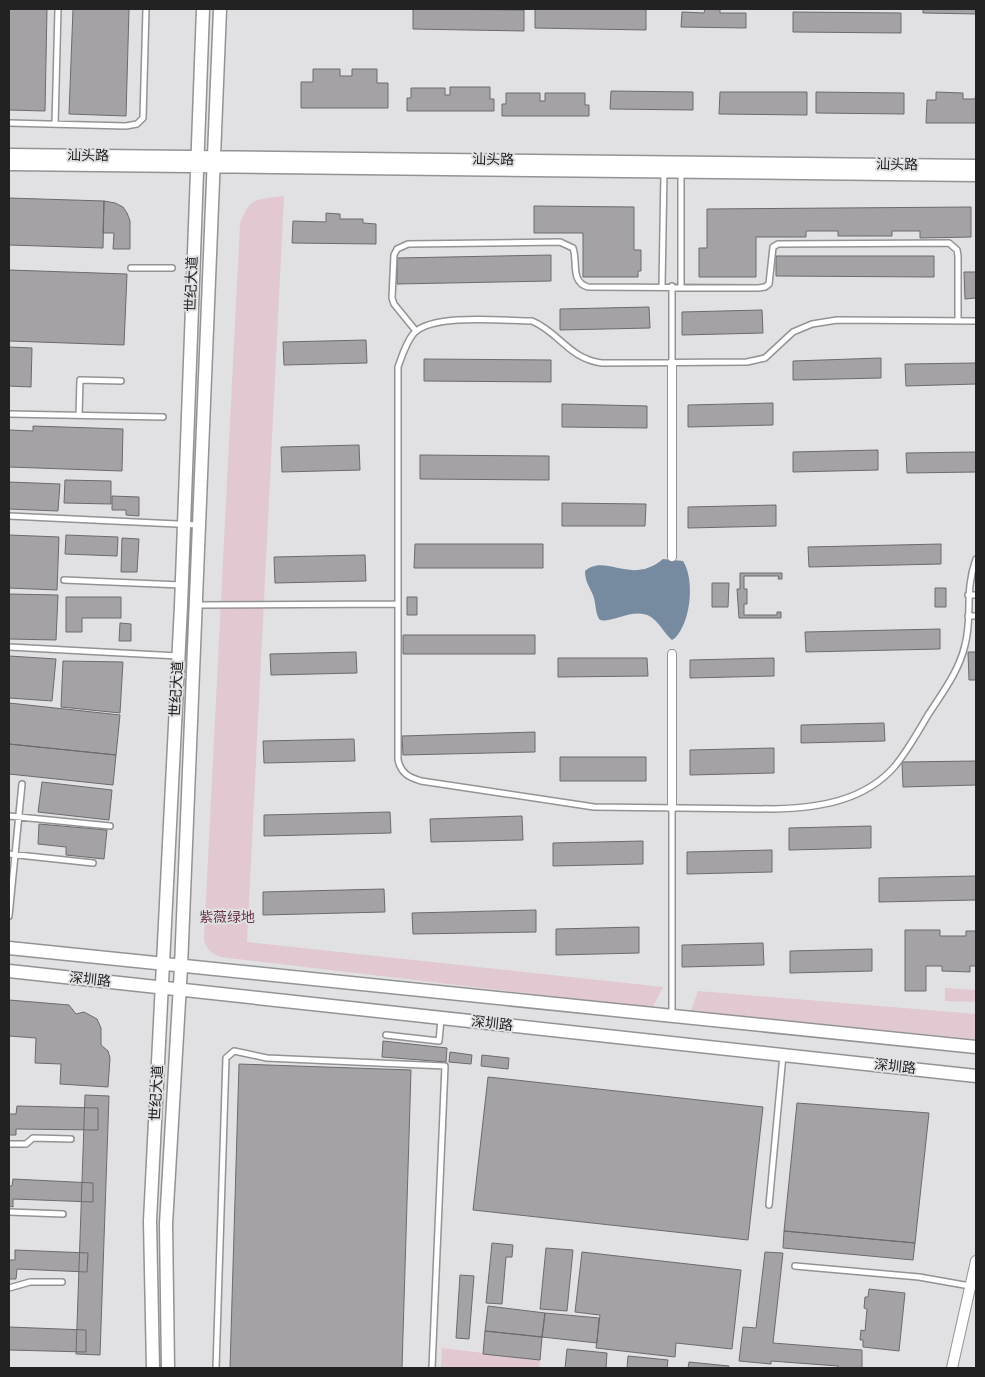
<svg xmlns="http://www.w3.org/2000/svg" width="985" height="1377" font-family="'Alegreya Sans','Noto Sans SC',sans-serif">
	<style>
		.green { fill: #e1c8d1 }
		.water { fill: #768aa0 }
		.building { fill: #a5a2a5; stroke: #6d6a6d }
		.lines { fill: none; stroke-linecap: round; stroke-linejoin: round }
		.service-casing { stroke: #939295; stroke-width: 8 }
		.pedestrian-casing { stroke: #939295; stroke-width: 10 }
		.minor-casing { stroke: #939295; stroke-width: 12 }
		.tertiary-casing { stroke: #939295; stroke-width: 15 }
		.service { stroke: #fff; stroke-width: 5 }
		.pedestrian { stroke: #fff; stroke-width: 8 }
		.minor { stroke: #fff; stroke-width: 10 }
		.tertiary { stroke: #fff; stroke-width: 12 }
		.labels { text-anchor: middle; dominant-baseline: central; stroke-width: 4; stroke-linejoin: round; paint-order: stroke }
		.street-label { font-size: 14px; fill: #222223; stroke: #e1e0e3 }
		.park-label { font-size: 14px; fill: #693a4c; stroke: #e1e0e3 }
	</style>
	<rect width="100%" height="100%" fill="#e1e0e3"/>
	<path class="green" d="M284,196L247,942L663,987L652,1008L221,957C211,954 206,949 204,939L240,224C250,196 257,200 284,196Z
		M945,988L976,990V1002L945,1001Z
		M698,991L976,1014V1039L691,1011Z
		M442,1348L540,1360L539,1368H441Z"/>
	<path class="water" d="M663,559L683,561C695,580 691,622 675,638L672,640C664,633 659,622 651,617C633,606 609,626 599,619C595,611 596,603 593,595C589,586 585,581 585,571C606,553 631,586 663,559Z"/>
	<path class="building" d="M9,9H47L45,111L9,110Z
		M73,9H129L126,116L69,114Z
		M413,9L524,10V31L413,29Z
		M535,9H646V30L535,28Z
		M705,9H720V13H746V28L681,27L682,12L704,13Z
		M923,9H976V14L923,13Z
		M793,12L901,13V33L793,32Z
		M313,69H340V76H352V69H377V83H388V108H301V82H313Z
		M450,87H490V99H494V111H407V98H411V88H445V95H450Z
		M611,91L693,92V110L610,109Z
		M720,92H807V115L719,114Z
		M816,92L904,93V114L816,113Z
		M936,92L963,93V99H975L976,93V123H926L927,100H936Z
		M506,93H540V101H545V93H585V105H589V116H502V104H506Z
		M9,198L104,201L103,248L9,245Z
		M104,201L115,203L123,207L127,213L130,221V249H113L114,233H103Z
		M534,206L634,207V250H641V271H638V277H583V233H534Z
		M971,207V237L920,238V231H892V236H838V231H806V237H756V277H699V248H707V209Z
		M326,213L340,214V219H363V223L376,224V244L292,243L293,221L326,222Z
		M551,255V281L397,284V258Z
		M776,256H934V277L776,276Z
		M9,270L127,274L124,345L9,341Z
		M964,272H976V298L965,299Z
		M649,307L650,328L560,330V309Z
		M762,310L763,333L682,335V312Z
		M366,340L367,363L284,365L283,342Z
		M9,347L32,348L31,387L9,386Z
		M881,358V378L793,380V361Z
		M424,359L551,360V382L424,381Z
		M976,363V384L906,386L905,364Z
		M773,403V425L688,427V405Z
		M562,404L647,406V428L562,427Z
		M33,426L123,429L122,471L9,467V430L33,431Z
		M359,445L360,470L282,472L281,447Z
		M878,450V470L793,472V452Z
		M976,452V472L907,473L906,453Z
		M420,455L549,456V480L420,479Z
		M65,480L111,481V504L64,503Z
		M9,482L60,484L58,511L9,509Z
		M112,496L139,497V516L126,515V510H112Z
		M562,503L646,504L645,526H562Z
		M776,505V526L688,528V507Z
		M9,535L59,537L57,590L9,588Z
		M66,535L118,537L117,556L65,554Z
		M122,538L139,539L137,572H121Z
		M415,544H543V568H414Z
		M941,544V564L809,567L808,547Z
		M365,555L366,581L275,583L274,557Z
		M740,573H782V579H778L779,576H744V589H747V604H744V615H777V612H781V618H739L737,589H740Z
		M712,583H729L728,607H712Z
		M935,588H946V607H935Z
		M9,594L58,595L56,640L9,639Z
		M66,597H121V618H82V632H66Z
		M407,597H417V615H407Z
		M120,623L131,624V641H119Z
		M940,629V649L806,652L805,632Z
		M403,635H535V654H403Z
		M356,652L357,673L271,675L270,654Z
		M968,652H976V680H969Z
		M9,656L56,659L52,701L9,698Z
		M558,658H647L648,676L558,677Z
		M774,658V676L690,678V660Z
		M63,661L123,662L120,713L61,707Z
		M9,703L120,715L116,755L9,744Z
		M884,723L885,741L801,743V725Z
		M535,732V752L403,755L402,736Z
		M354,739L355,761L264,763L263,741Z
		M9,744L116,755L113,785L9,774Z
		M774,748V773L690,775V750Z
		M560,757H646V781H560Z
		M976,761V785L903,787L902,762Z
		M42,782L112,790L109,820L38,812Z
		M390,812L391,833L264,836V815Z
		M522,816L523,840L431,842L430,819Z
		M39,824L107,830L104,859L66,855V847L38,844Z
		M871,826V848L789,850V828Z
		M643,841V864L553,866V843Z
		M772,850V872L687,874V852Z
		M976,876V900L879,902V878Z
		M384,889L385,912L263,915V892Z
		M536,910V932L413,934L412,913Z
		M639,927V953L556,955V929Z
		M905,930H940V936H966V931H976V966H970V972L942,971V966H926V991H905Z
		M763,943L764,965L682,967V945Z
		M872,949V971L790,973V951Z
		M9,1000L69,1005L76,1014L84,1012L97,1019L101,1028V1045L108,1051L110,1058L108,1087L60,1084L61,1064L35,1063L36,1038L9,1036Z
		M383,1041L447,1048L446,1062L382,1057Z
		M450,1052L472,1055L471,1064L449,1062Z
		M482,1055L509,1058L508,1069L481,1066Z
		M239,1064L411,1070L402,1368H230Z
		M488,1077L763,1107L748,1240L473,1210Z
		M85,1095L109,1096L100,1355L76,1354Z
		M797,1103L929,1113L915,1243L784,1231Z
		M17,1106L98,1108V1130L16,1129V1135H9V1114H16Z
		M13,1179L93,1183V1202L13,1199V1207L9,1206V1186H12Z
		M784,1231L915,1243L913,1260L783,1248Z
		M492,1243L513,1245L512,1257H506L502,1304L486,1303Z
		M546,1248L573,1250L567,1311L540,1309Z
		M15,1250L88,1253L87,1272L17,1269L16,1279H9V1260H15Z
		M582,1252L741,1270L732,1349L676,1343L675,1357L596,1348L600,1315L575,1312Z
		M765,1252L783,1253L773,1343L862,1350V1368H838V1366L771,1361V1364L739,1361L743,1327L756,1328Z
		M460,1275L474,1276L469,1339L456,1338Z
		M869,1289L905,1293L899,1351L863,1347V1340H860L861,1330L865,1331L867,1309L864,1308L865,1297H868Z
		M488,1306L545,1313L542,1337L485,1331Z
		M545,1313L599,1318L597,1343L542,1337Z
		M9,1327L86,1330V1352L9,1350Z
		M485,1331L542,1337L540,1360L483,1354Z
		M567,1349L607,1353L606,1368H565Z
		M628,1356L668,1360L667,1368H627Z
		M689,1362L729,1366L728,1368H688Z"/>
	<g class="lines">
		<g class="service-casing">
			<path id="service" d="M9,123L126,126L137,124L143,118L146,9
				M55,124L58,9
				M131,268H172
				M662,286L664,172
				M672,286V363
				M681,286V172
				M976,321L837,320L812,324L793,332L765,358L747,362L602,363C569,359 559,332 532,321C505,321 434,313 414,333C406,342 402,356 398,367V760C401,773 408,777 421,781L594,807L774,809C818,808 865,801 895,766C908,750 918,732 928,715C943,692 959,671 965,645C973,615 964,592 976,559
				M416,331L394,304L392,298L394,255L397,249L408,244L560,242L573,248C578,262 570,282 588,287L758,288L765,287L769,284L773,247L778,244L949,243L957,250L958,256V320
				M9,414L163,417
				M79,415L80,380L121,381
				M9,516L198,525
				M64,580L181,585
				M968,595H976
				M196,605L398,604
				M968,616H976
				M9,647L178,656
				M9,816L110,826
				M9,854L93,863
				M9,916L22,784
				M672,1015V808
				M386,1035L439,1041L441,1019
				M9,1144H26L33,1138L71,1139
				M769,1205L783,1055
				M9,1212L63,1214
				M795,1266L919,1277L970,1286
				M9,1288L30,1282H62
				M216,1368L226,1058L234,1051L267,1058L445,1066L432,1368"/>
		</g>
		<g class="pedestrian-casing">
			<path id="pedestrian" d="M672,557V363
				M672,808V654"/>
		</g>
		<g class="minor-casing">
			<path id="minor" d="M952,1368L976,1261"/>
		</g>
		<g class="tertiary-casing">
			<path id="tertiary" d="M9,155L976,166
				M9,164L976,175
				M9,948L976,1047
				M9,971L976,1076
				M153,1368L150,1221L181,606L203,9
				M168,1368L166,1224L181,967L220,9"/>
		</g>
		<use href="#service" class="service"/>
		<use href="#pedestrian" class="pedestrian"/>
		<use href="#minor" class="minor"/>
		<use href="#tertiary" class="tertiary"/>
	</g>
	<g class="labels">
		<g class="street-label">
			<text transform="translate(88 156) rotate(1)">汕头路</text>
			<text transform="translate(493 160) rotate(1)">汕头路</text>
			<text transform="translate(897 165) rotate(1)">汕头路</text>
			<text transform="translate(192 284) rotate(-88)">世纪大道</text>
			<text transform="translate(177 689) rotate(-87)">世纪大道</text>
			<text transform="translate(90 980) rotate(6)">深圳路</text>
			<text transform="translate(492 1024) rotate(6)">深圳路</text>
			<text transform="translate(895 1067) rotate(6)">深圳路</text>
			<text transform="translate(157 1093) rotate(-87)">世纪大道</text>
		</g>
		<g class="park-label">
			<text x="227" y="918">紫薇绿地</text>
		</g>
	</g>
	<rect width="985" height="1377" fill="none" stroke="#222223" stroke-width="20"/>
</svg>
